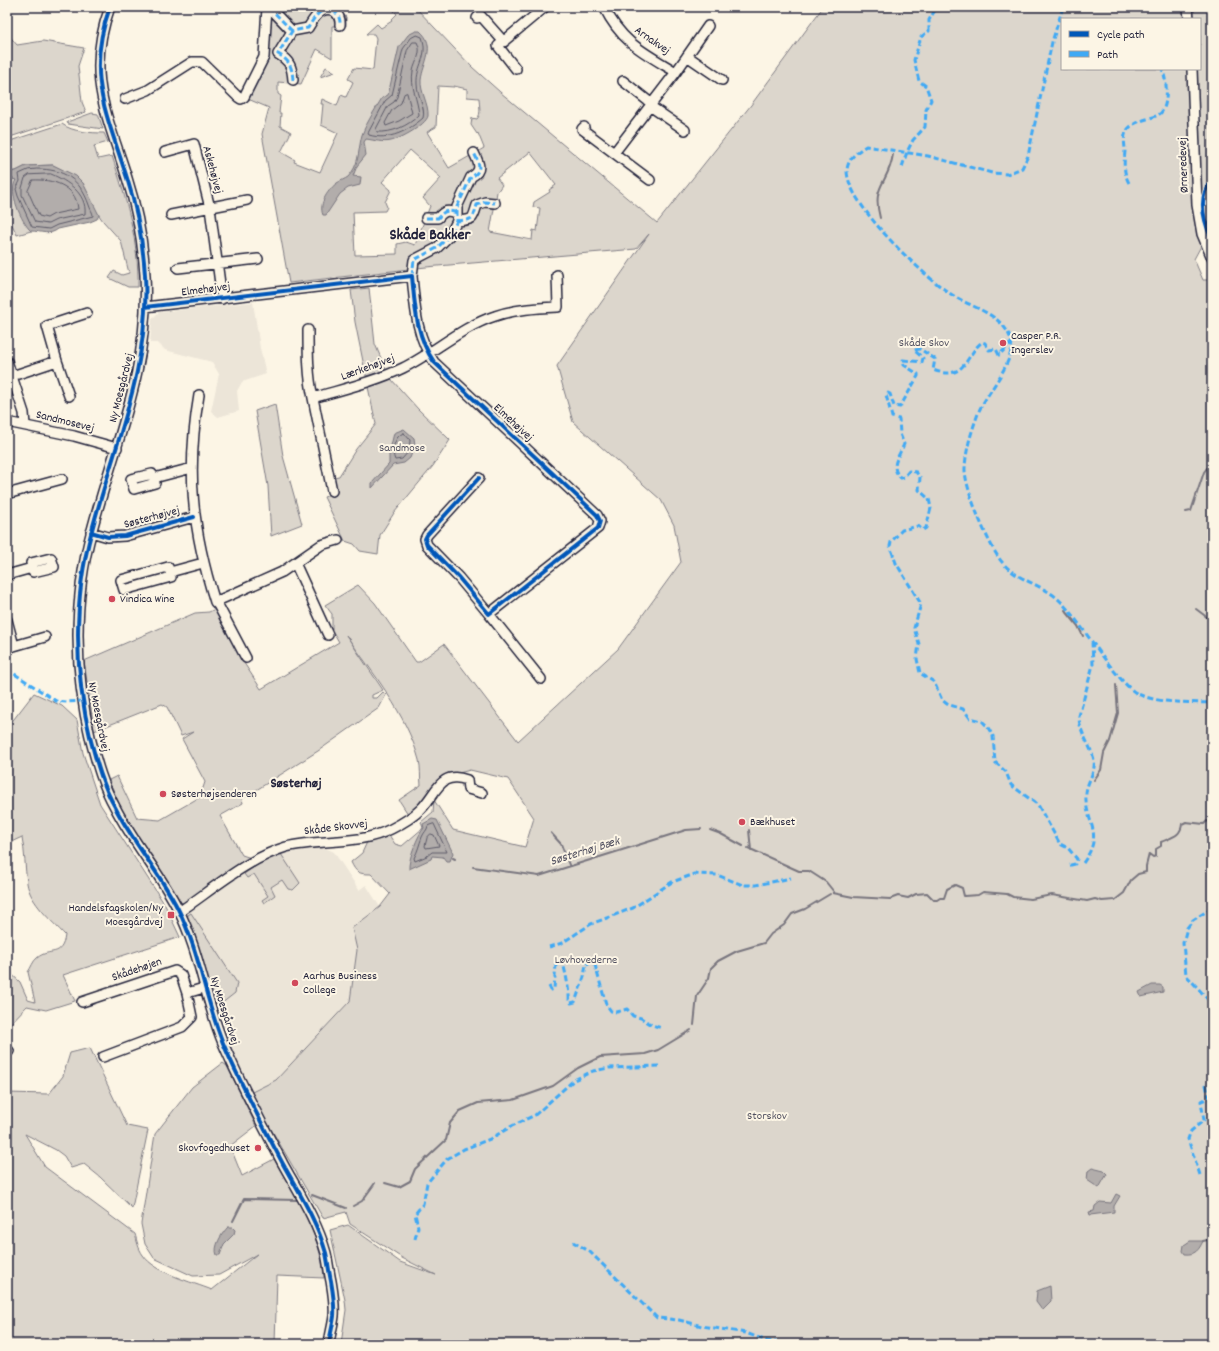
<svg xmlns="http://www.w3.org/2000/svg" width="1219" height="1351" font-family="Dekko,sans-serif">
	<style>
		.built { fill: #ece5d8 }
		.green { fill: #dcd6cc; stroke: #7f7c84; fill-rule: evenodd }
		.water { fill: #b2adab; stroke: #78757e }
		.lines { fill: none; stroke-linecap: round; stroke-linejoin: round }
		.shore { stroke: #5c5a68; stroke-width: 1 }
		.stream { stroke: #78757e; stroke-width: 2 }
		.minor-casing { stroke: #22223b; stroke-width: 12 }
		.minor { stroke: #fcf5e5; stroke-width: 9 }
		.quiet { stroke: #3fa9f5; stroke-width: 3; stroke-dasharray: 6 3; stroke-linecap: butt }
		.cycleway-casing { stroke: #fcf5e5; stroke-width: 6 }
		.cycleway { stroke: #0057b8; stroke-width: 4 }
		.poi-dot { fill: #d1495b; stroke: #fcf5e5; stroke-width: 1.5 }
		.labels { text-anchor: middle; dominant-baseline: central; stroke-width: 4; stroke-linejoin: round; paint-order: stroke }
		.street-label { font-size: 12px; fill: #22223b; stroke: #fcf5e5 }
		.poi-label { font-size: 12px; fill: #22223b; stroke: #fcf5e5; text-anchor: start }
		.park-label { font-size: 12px; fill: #504f5f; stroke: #fcf5e5 }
		.water-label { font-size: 13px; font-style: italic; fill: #545362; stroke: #fcf5e5 }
		.quarter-label { font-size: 14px; font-weight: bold; fill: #22223b; stroke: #fcf5e5 }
		.district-label { font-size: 16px; font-weight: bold; fill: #22223b; stroke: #fcf5e5 }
	</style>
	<rect width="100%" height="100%" fill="#fcf5e5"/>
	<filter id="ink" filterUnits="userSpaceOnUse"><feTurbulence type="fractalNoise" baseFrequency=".025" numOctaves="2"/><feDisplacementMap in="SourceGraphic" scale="8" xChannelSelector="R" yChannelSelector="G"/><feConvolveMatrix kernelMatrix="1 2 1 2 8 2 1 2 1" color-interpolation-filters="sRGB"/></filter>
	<g filter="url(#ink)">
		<path class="built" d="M253,302L260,348L266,374L242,382L237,391L239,411L218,417L211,411L219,374L212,362L165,350L158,343H150L152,319L159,312Z
			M317,844L334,852L359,890L366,885L380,907L352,928L357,950L350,1001L276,1080L250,1093L235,1063L186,915L199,901L264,859L289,850Z"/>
		<path class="green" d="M274,7H345L341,11L346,17V26H332V58L317,49L301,84L278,82V94L281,96L279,113H281L280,126L291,132L281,152L295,160L294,162L320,172L338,133L321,125L323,104H321L322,99L337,106L341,95L346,97L353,82L348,79L354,68L373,70L376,38L374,34H366L377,24L381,28L392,21L391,20L397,14L390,7H415L472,67L500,92L657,223L751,105L823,7H1212V268L1201,246L1194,259L1203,280H1212V1344H341L346,1310L345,1300L330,1230L348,1225L400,1262L436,1275L402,1258L350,1224L346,1212L323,1218L250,1093L276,1080L350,1001L357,950L352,928L380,907L390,894L371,874C359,874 356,873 351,862L362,853L367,842L389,835L395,844L402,846L423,828L421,822L433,812L434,800L453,830L525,847L534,818L508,779L470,770L441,778L421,805L408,814L399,800L421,785C420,777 421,768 419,760C407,715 373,673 346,635L383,690L372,695V698H377L383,692L386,695L379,708L318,751L242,799L243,803L220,816L242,855L251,858L188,900L183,903L177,901L127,822L112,787L108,784L109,780L117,776L137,818L160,820L200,797L205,782L182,739L193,732L181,736L167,707L162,704L94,731L84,661L195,613L209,612L217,608L242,660L261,689L339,642L332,630V614L325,605L358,585L375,603L416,662H419L444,644L518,741L618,649L681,562L674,525L661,500L573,422L557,366L649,234L636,249L426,267L289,283L262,134L269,108L248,99L249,89L264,65L270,17ZM1062,19H1200V69H1062ZM438,86L454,87V86L467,89V97L479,98C479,104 482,114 477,119L472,118L471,125L477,134L478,133L484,148L449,168L427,132L436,127ZM410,150L441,178L423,198L430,206L415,245L406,242L397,244V254L355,255L353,212L385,211L387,207L385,202L391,190L382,182ZM530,152L556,185L549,190L550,192L534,202L533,207L540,208L537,231L533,230L532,240L490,232L497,192L502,185L497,178Z
			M7,33L17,45L43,41L84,48L78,66L82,102L86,112L7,138Z
			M326,67L335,72L320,77Z
			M92,113L98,114L103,129L68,124L67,122Z
			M62,124C72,132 92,133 104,133L108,142L94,146L98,159L112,156C126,198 139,242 138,287H128L109,278L114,271L122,275L129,273L121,241L103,221L94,208L83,183L76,177L53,165L26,166L16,171L7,172V142Z
			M7,177L16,180L21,214L31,231L17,235L7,214Z
			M369,288L375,344L386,370L366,376L355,322L351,290Z
			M391,379L418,409L450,440L433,466L394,513L380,535L378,554L360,551L354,544L345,541L324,497L327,496L333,477L339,476L356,449L376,424L368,387Z
			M275,404L283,456L302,524L271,536L268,486L255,411Z
			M34,693L62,706L77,720L83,753L100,804L165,905L180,937L63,975L75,1001L46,1010L27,1006L7,1027V970L20,982L28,1000L35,1002L28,972C31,968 33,961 37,958C50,947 62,959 65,935C52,921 30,903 27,883C25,868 25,853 22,837L7,844V728Z
			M281,854L300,883L293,890L288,889L282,880L271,887L275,895L264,903L262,900L268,896L254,874L247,878L244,874L263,861Z
			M191,913L237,983L235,993L221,1004L215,1003L187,918L188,915Z
			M90,1048L127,1126L148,1130L132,1208L100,1177L84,1164L71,1168L64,1156L56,1150L25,1134L45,1167L135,1234C137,1241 138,1248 143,1255C155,1273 192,1282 212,1290L257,1254L219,1275L193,1276L154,1258L145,1244L141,1224L155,1134L192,1087L223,1063L227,1066L256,1126L230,1146L242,1176L274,1159C295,1196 321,1234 324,1278L277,1276L275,1344H7V1093L49,1094L63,1076L70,1053Z"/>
		<path class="water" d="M416,31H420C437,46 423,63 421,80C420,92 429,104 428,116C426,125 400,139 391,141C383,143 374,140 366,139L364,142L366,155L357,166L353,176L361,177L360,185L348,188L340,194L326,215H323C318,203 329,189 337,183C340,181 345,179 348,177C359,165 358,153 361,139C362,130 376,108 382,98L388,95L399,47L408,35Z
			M53,165L76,176L83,183L99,215L97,219L90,222L58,229C50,236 41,231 31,231C21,222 8,191 16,180L7,177V172L16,171L26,166Z
			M404,429L414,438L415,445L410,458L404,463L393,465L372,488V483L389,464V454L394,433Z
			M432,819L437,820L453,853L450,861H446L443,857L432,856L431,859L409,869C408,860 418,834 424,828L423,824Z
			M1152,985H1160L1163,987V992L1141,997L1139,992Z
			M1092,1168L1104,1171L1107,1174L1099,1188L1087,1180L1088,1171Z
			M1116,1194L1120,1196L1114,1206V1212L1090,1215L1089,1212L1094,1211L1095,1206L1100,1202L1111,1203Z
			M228,1227H232L235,1230L234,1234L224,1244L220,1255H217C213,1247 222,1233 228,1227Z
			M1190,1241H1203C1199,1250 1195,1255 1185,1254L1183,1251L1184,1245Z
			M1050,1286L1051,1301L1042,1310L1036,1302L1037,1291Z"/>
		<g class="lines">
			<path class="shore" d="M417,35L422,37C429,57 416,65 417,84C417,95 426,108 423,118C408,131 389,141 369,135L368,133L385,101L392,95L403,49L411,38Z
				M413,42H417C423,53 415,61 413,71C410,87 418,100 419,115C408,126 392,133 377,132L376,129L388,106L394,102L397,97L407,51Z
				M407,93L412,113L399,121L386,126L385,123L392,110L401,103L404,94Z
				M37,169C64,169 80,179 89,205C90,209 93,212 93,216L57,225L49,229L32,227L18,196L16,189L20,181L19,174L28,170Z
				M51,174C67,181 87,193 85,214L56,220L48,224L35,222L22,195V188L25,178L29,175Z
				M33,180C52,179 76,185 78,209L54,214L47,218L39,216L28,191Z
				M404,433L410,440L409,451L402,459L395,460C391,452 394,435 404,433Z
				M434,824L447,852H432L427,856L415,861L414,858C418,851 419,845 422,837C424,832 427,831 428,826Z
				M431,834L434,835L439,846L426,848L425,846L427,838Z"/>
			<path class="stream" d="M880,218C871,184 889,184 893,154
				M1186,512L1191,511L1204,472L1207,468
				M1196,609L1212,621
				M1065,610L1078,626L1083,636
				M1094,780L1101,770L1104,753L1110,741L1118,713L1116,685
				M710,830L721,834L743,846
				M749,830L751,850
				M551,833L561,844L569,865
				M748,848L799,871H809L826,882L834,892
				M453,858L455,859
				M473,867L539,876L686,830L701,829
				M833,893L853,897L890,899L898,896L908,898L916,894L927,893L934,900H937L940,898H944L947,889L955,885L962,888L964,896L978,895L983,892L1007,894L1013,897L1031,899L1052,895L1087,901L1095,899L1102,901L1115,900L1124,893L1131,880L1138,874L1146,872V866L1149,854L1153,857L1156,856V849L1161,846V842C1172,837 1181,836 1182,824L1186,822L1204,824L1207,821L1212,823
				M694,1025L697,996L709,978L711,968L718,961L737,951L764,943L771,934L784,925L792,914L805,909L830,894
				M385,1183L399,1187L410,1181L415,1169L446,1140L450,1123L460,1111L478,1103L513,1100L553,1086L578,1068L600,1057L645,1054L658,1050L691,1030
				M312,1195L346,1208
				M353,1206L362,1201L375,1183
				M233,1221L244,1199L297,1200
				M1203,1241L1212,1239"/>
			<g class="minor-casing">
				<path id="minor" d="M110,7C85,75 107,114 127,178C137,209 143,243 145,275C150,369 115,442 92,530C73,598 74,673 91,741C97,764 103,786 115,807C133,843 160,873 178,909C200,952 205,1000 223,1043C241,1085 262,1124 283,1164C299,1193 317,1221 326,1253C328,1262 329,1272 331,1281C333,1293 335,1304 334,1316C333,1325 330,1335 329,1344
					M269,7L292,31
					M604,7C622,43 643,52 676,72L708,26
					M1188,7L1189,19
					M477,18L480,15L504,42
					M687,56L722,80
					M516,69L498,46L545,7
					M1192,69L1197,205L1202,234L1212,258
					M293,80C292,67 290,61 278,54L292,31L308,28C311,23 316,14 322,11C333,6 341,15 340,25
					M623,81L652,104
					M125,99L148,90L192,62H202L238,97L241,99L244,97L264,57L267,7
					M650,106L685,130
					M584,127L582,129L650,180
					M165,152L194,144L210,208L222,299
					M614,153L676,72
					M171,215L247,200
					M426,218H438C444,210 448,210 457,213
					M457,221C474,219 472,221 477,205L485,202L495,203
					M178,268L258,259
					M412,276L414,260L437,248L450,235L457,221V207L471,177C483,171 479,163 474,153
					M145,307L412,276C415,307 416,336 434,362L597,515L600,521L598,528L489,614L459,578L427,545L425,539L427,535L479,478
					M308,330C308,353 308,375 313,398
					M7,361L24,413L25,425
					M57,361L47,326L87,313
					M12,376L57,361L69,396
					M199,395C186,471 192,529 215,602L282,572L321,545L338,540
					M7,422L74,436L117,448
					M154,478L155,483L134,489L131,479L152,474L154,478L192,468
					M332,491L313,398C343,389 374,382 403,368C434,353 461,327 495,316C515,309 537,308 558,307L557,275
					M7,494L62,479
					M91,532L108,537L125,536L194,517
					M51,558L54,567L33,572L31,563Z
					M295,563L328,635
					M170,572L171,577L124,590L121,580L168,567L170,572L203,563
					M7,575L32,568
					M215,602L218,605L246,658
					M489,614L541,679
					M7,620L14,646
					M7,648L45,637
					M179,912C213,889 247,859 286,847C320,838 358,846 391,829C401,824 413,817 421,809C437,793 440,770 467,780L468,789L482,793
					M82,1002L175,971L181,975L187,993L207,987
					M7,1051H9
					M103,1057L182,1027L192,1017L187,993"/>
			</g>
			<use href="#minor" class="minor"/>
			<path class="quiet" d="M269,7L292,31
				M1063,7L1052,42L1028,156L1022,168L1007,174L992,173L928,156L866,146C857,152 848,158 847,170C846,204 925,278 954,296C973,308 1001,314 1010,337C1019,358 987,392 979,411C972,430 966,448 965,468C964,487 989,547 1002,562C1018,582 1047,585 1063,604C1081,623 1119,685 1138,694C1160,704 1188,702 1212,703
				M293,80C292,67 290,61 278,54L292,31L308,28C311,23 316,14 322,11C333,6 341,15 340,25
				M902,167L907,152L913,140L925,127L926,110L931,100L926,86L919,81L914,60L921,37L929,31V20L937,7
				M1129,183C1123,172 1124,162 1125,151C1125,144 1123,139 1126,132C1132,121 1147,120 1158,115C1170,109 1167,79 1162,69
				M426,218H438C444,210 448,210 457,213
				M457,221C474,219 472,221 477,205L485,202L495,203
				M412,276L414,260L437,248L450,235L457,221V207L471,177C483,171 479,163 474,153
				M1012,342L999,355L996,349L989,350L985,343L982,342C965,355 966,382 933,370L935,359L920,349L914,350L923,358L922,362L903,360L904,365L918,374V376L900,407L894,406L890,394L888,393L886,395L892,417L899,419L900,434L904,444C900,455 888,467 901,478L904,477L909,471L916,472L920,477L919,490L929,499L931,508L926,528L923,530L918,526L902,530L891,542L890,546L896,563L921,604L914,628L919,644L917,659L920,673L934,682L942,700L947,704L963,709L970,718L982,721L987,726L993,736L995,762L1006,772L1011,785L1038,805L1060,844L1068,848L1077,859L1075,864L1067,866
				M7,669L56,701L67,702L82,701
				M1083,863C1106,831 1084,823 1086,793C1087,781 1096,772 1094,760C1091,745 1079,733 1079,716L1093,665L1092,641
				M1212,908L1193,920L1187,928L1183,943L1186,975L1212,1004
				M549,947L562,943L591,924L633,908L672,882L695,874L717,875L743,885H756L791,878
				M549,986L551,990L554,989L556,964L562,962C565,966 570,995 569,1000L571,1003L575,1002L584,977L586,964L591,962L595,965L606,1004L611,1011L617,1012L627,1009L633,1016L641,1018L652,1025L662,1028
				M1200,1175L1188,1139L1191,1131L1204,1120L1201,1101L1209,1098L1206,1085L1212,1082
				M415,1239L418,1227L415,1214L423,1204L427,1183L447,1159L464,1149L490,1139L512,1126L535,1115L574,1080L593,1071L609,1068L659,1066
				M573,1242L589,1251L657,1318L679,1320L702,1326L746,1333L767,1341L791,1344"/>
			<g class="cycleway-casing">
				<path id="cycleway" d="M110,7C85,75 107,114 127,178C137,209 143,243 145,275C150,369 115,442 92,530C73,598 74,673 91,741C97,764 103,786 115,807C133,843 160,873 178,909C200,952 205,1000 223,1043C241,1085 262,1124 283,1164C299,1193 317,1221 326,1253C328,1262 329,1272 331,1281C333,1293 335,1304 334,1316C333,1325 330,1335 329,1344
					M1212,181C1196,197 1204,222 1212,240
					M145,307L412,276C415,307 416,336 434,362L597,515L600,521L598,528L489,614L459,578L427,545L425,539L427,535L479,478
					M91,532L108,537L125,536L194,517"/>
			</g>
			<use href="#cycleway" class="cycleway"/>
		</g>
	</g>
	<g class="poi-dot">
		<circle cx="1003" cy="343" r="4"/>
		<circle cx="112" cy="599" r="4"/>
		<circle cx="163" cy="794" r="4"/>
		<circle cx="742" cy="822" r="4"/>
		<rect x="167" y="911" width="8" height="8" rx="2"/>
		<circle cx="295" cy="983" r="4"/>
		<circle cx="258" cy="1148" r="4"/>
	</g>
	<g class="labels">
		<g class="street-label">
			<text transform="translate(652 41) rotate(35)">Arnakvej</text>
			<text transform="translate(1184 165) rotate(-92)">Ørneredevej</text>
			<text transform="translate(212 170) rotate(75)">Askehøjvej</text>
			<text transform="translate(206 290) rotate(-7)">Elmehøjvej</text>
			<text transform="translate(368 368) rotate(-20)">Lærkehøjvej</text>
			<text transform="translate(122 388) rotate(-76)">Ny Moesgårdvej</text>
			<text transform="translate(65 422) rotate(14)">Sandmosevej</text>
			<text transform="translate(513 423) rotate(43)">Elmehøjvej</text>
			<text transform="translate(152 518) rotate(-15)">Søsterhøjvej</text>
			<text transform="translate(98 717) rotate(79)">Ny Moesgårdvej</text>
			<text transform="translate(336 828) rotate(-7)">Skåde Skovvej</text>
			<text transform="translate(137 970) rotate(-19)">Skådehøjen</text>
			<text transform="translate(224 1011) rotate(72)">Ny Moesgårdvej</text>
		</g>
		<g class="poi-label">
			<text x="1011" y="336">Casper P.R.<tspan x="1011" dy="14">Ingerslev</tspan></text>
			<text x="120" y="599">Vindica Wine</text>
			<text x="171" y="794">Søsterhøjsenderen</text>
			<text x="750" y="822">Bækhuset</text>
			<text x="163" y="908" text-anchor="end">Handelsfagskolen/Ny<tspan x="163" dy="14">Moesgårdvej</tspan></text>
			<text x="303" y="976">Aarhus Business<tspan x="303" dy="14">College</tspan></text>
			<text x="250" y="1148" text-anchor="end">Skovfogedhuset</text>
		</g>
		<g class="park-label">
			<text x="924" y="343">Skåde Skov</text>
			<text x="402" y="448">Sandmose</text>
			<text x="586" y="960">Løvhovederne</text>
			<text x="767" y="1116">Storskov</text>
		</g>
		<g class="water-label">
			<text transform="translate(585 852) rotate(-17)">Søsterhøj Bæk</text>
		</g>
		<g class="quarter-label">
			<text x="296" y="784">Søsterhøj</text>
		</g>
		<g class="district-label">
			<text x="430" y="235">Skåde Bakker</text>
		</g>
	</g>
	<rect width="1219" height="1351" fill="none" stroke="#fcf5e5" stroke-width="24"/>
	<rect x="12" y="12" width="1195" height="1327" fill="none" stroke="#22223b" stroke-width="1.5" filter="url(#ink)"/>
	<rect x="1061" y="18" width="140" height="52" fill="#fcf5e5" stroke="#a5a1a1"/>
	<rect x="1069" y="31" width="20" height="6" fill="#0057b8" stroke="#a5a1a1"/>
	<text x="1097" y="38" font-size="12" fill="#22223b">Cycle path</text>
	<rect x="1069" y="51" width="20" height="6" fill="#3fa9f5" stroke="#a5a1a1"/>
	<text x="1097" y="58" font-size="12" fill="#22223b">Path</text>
</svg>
